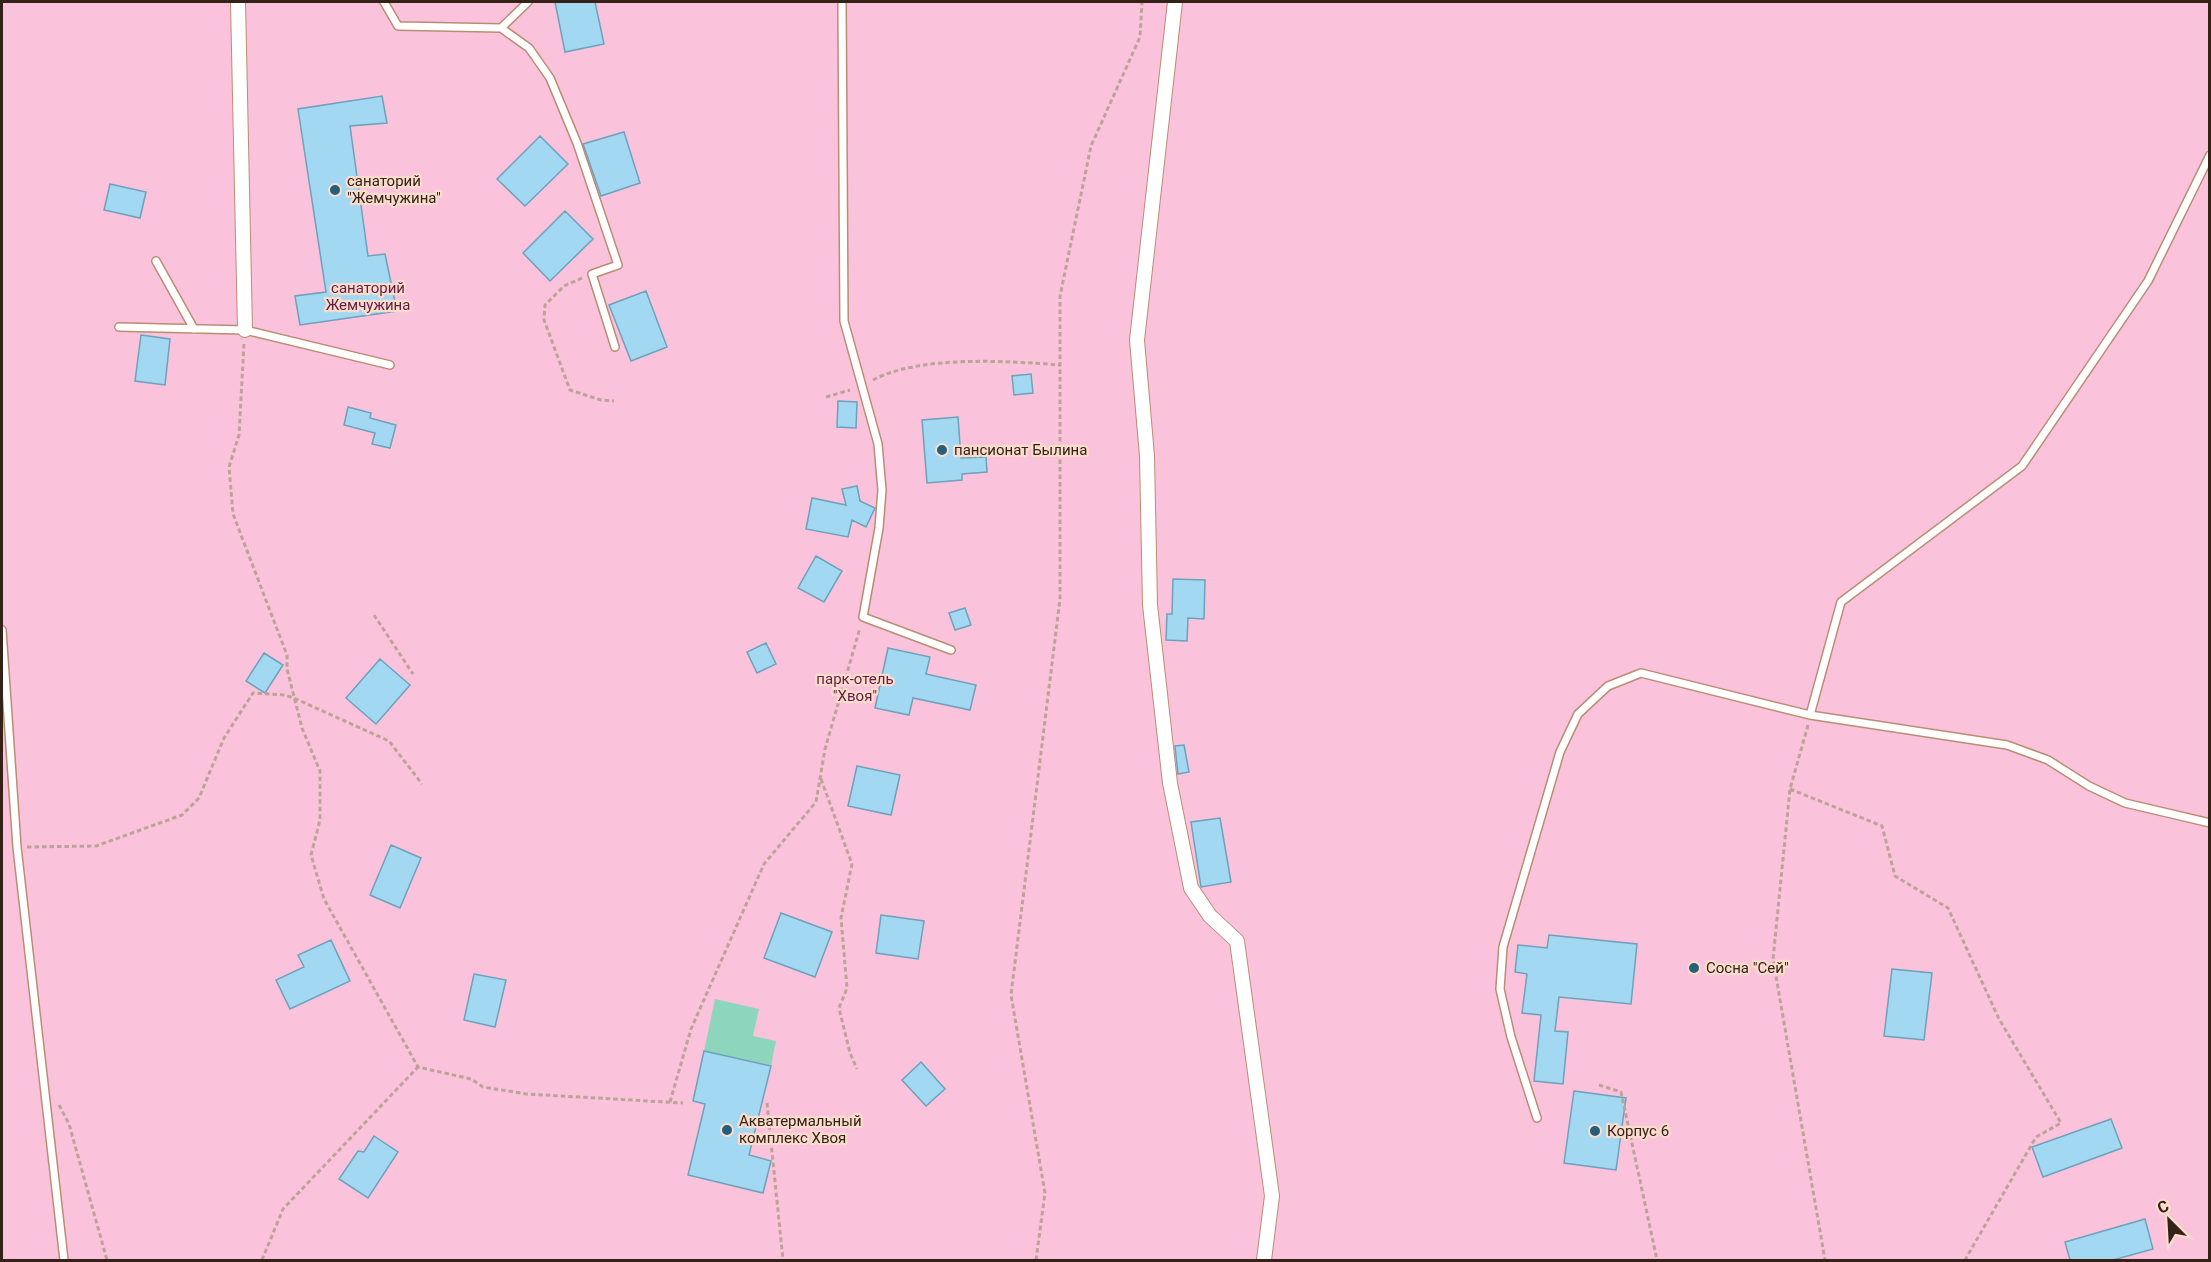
<svg xmlns="http://www.w3.org/2000/svg" width="2211" height="1262" font-family="Roboto,sans-serif">
	<style>
		.green { fill: #fac3db }
		.water { fill: #8dd6bd }
		.building { fill: #a2d8f2; stroke: #6ea1bb; stroke-width: 1.5 }
		.lines { fill: none; stroke-linecap: round; stroke-linejoin: round }
		.service-casing { stroke: #ba8d73; stroke-width: 10 }
		.minor-casing { stroke: #ba8d73; stroke-width: 16 }
		.path { stroke: #bda395; stroke-width: 3; stroke-dasharray: 4.5 3; stroke-linecap: butt }
		.service { stroke: #fff; stroke-width: 7 }
		.minor { stroke: #fff; stroke-width: 14 }
		.poi-dot { fill: #265f79; stroke: #fadccc; stroke-width: 2 }
		.labels { text-anchor: middle; dominant-baseline: central; stroke-width: 4.5; stroke-linejoin: round; paint-order: stroke }
		.poi-label { font-size: 15px; fill: #342218; stroke: #fadccc; text-anchor: start }
		.park-label { font-size: 15px; fill: #641c44; stroke: #fadccc }
	</style>
	<rect width="100%" height="100%" fill="#fadccc"/>
	<path class="green" d="M2,2H2209V1260H2Z"/>
	<path class="water" d="M715,999L759,1009L753,1036L776,1041L771,1066L704,1051Z"/>
	<path class="building" d="M555,2H595L604,44L565,52Z
		M382,96L387,123L350,126L368,256L385,254L397,311L300,325L295,296L326,292L298,109Z
		M624,132L640,183L601,196L583,144Z
		M540,136L568,164L525,206L497,179Z
		M110,184L146,192L140,218L104,210Z
		M565,211L593,239L550,281L523,253Z
		M646,291L667,347L631,361L609,305Z
		M141,335L170,339L165,385L135,381Z
		M1031,374L1033,393L1014,395L1012,376Z
		M838,401L857,402L856,428L837,427Z
		M348,407L371,413L370,418L396,425L390,448L372,444L375,433L344,425Z
		M958,417L961,458L986,457L987,472L962,474V480L927,483L922,420Z
		M857,486L860,501L875,508L866,527L852,520L848,537L806,529L812,498L846,505L842,489Z
		M816,556L842,571L824,602L798,588Z
		M1173,579L1205,580L1204,619L1188,618L1187,641L1166,640L1167,614H1172Z
		M965,608L971,625L955,630L949,613Z
		M766,643L776,664L757,673L747,652Z
		M888,648L930,657L926,674L976,685L970,710L913,698L909,715L875,708Z
		M264,653L283,665L265,693L246,681Z
		M380,659L410,685L376,724L346,698Z
		M1184,745L1189,772L1178,774L1175,746Z
		M857,766L900,775L891,815L848,806Z
		M1220,818L1231,882L1201,887L1191,822Z
		M391,845L421,858L400,908L370,895Z
		M781,913L832,932L815,977L764,958Z
		M881,915L924,921L918,959L876,953Z
		M1549,935L1637,944L1631,1004L1559,997L1555,1031L1568,1032L1563,1084L1534,1081L1541,1015L1522,1013L1527,974L1515,972L1518,945L1547,948Z
		M331,940L350,981L290,1009L276,980L304,967L298,955Z
		M1892,969L1932,973L1924,1040L1884,1036Z
		M474,974L506,980L495,1027L464,1020Z
		M704,1051L771,1066L749,1155L771,1161L763,1193L688,1175L705,1104L693,1101Z
		M921,1062L945,1089L926,1106L902,1080Z
		M1574,1091L1626,1098L1616,1170L1564,1163Z
		M2111,1119L2122,1148L2043,1177L2032,1147Z
		M374,1136L398,1152L368,1198L339,1179L358,1151L364,1152Z
		M2145,1219L2153,1249L2113,1260H2070L2065,1242Z"/>
	<g class="lines">
		<g class="service-casing">
			<path id="service" d="M384,2L398,26L501,28L529,48L550,78L577,143L618,265L592,274L615,347
				M842,2L844,321L878,444L882,490L879,528L863,617L951,650
				M501,28L528,2
				M156,261L194,329
				M119,327L245,330L390,365
				M2,630L17,847L64,1260
				M1810,715L1841,602L2022,466L2148,281L2210,155
				M1537,1118L1511,1037L1500,989L1503,947L1560,752L1578,714L1608,686L1641,673L1810,715L2007,745L2048,760L2089,786L2125,803L2210,823"/>
		</g>
		<g class="minor-casing">
			<path id="minor" d="M238,2L245,330
				M1175,2L1137,340L1147,456L1150,605L1170,783L1191,888L1210,916L1237,941L1272,1196L1264,1260"/>
		</g>
		<path class="path" d="M582,278L564,286L545,305L544,320L570,390L601,400L614,401
			M244,344L239,435L229,467L233,514L287,655V669L302,728L320,771V820L311,855L324,899L418,1067L471,1079L483,1087L527,1094L683,1103
			M873,380C920,355 1007,361 1060,365
			M826,397L850,390
			M374,615L413,674
			M1808,725L1790,789L1773,959L1825,1260
			M821,779L852,864L841,918L847,988L839,1008L850,1053L857,1069
			M1790,789L1882,826L1895,876L1948,908L1999,1019L2061,1123L2036,1137L1965,1260
			M27,847L96,846L182,815L199,798L224,738L253,693L285,695L296,699L389,741L422,784
			M1599,1085L1621,1092L1657,1260
			M670,1102L691,1029L764,864L816,802L825,749L860,628
			M767,1103L783,1260
			M59,1105L69,1124L107,1260
			M262,1260L283,1209L418,1067
			M1036,1260L1045,1193L1011,995L1060,599V296L1091,146L1140,37L1142,2"/>
		<use href="#service" class="service"/>
		<use href="#minor" class="minor"/>
	</g>
	<g class="poi-dot">
		<circle cx="335" cy="190" r="6"/>
		<circle cx="942" cy="450" r="6"/>
		<circle cx="1694" cy="968" r="6"/>
		<circle cx="727" cy="1130" r="6"/>
		<circle cx="1595" cy="1131" r="6"/>
	</g>
	<g class="labels">
		<g class="poi-label">
			<text x="347" y="181">санаторий<tspan x="347" dy="17">"Жемчужина"</tspan></text>
			<text x="954" y="450">пансионат Былина</text>
			<text x="1706" y="968">Сосна "Сей"</text>
			<text x="739" y="1121">Акватермальный<tspan x="739" dy="17">комплекс Хвоя</tspan></text>
			<text x="1607" y="1131">Корпус 6</text>
		</g>
		<g class="park-label">
			<text x="368" y="288">санаторий<tspan x="368" dy="17">Жемчужина</tspan></text>
			<text x="855" y="679">парк-отель<tspan x="855" dy="17">"Хвоя"</tspan></text>
		</g>
	</g>
	<rect width="2211" height="1262" fill="none" stroke="#342218" stroke-width="6"/>
	<g transform="translate(2169 1220) rotate(336)" stroke="#fadccc" stroke-width="4.5" paint-order="stroke">
	<path d="M0-4.5L10 22L0 15L-10 22Z" fill="#342218"/>
	<text y="-9" font-size="16" font-weight="bold" text-anchor="middle" fill="#342218">С</text>
	</g>
</svg>
